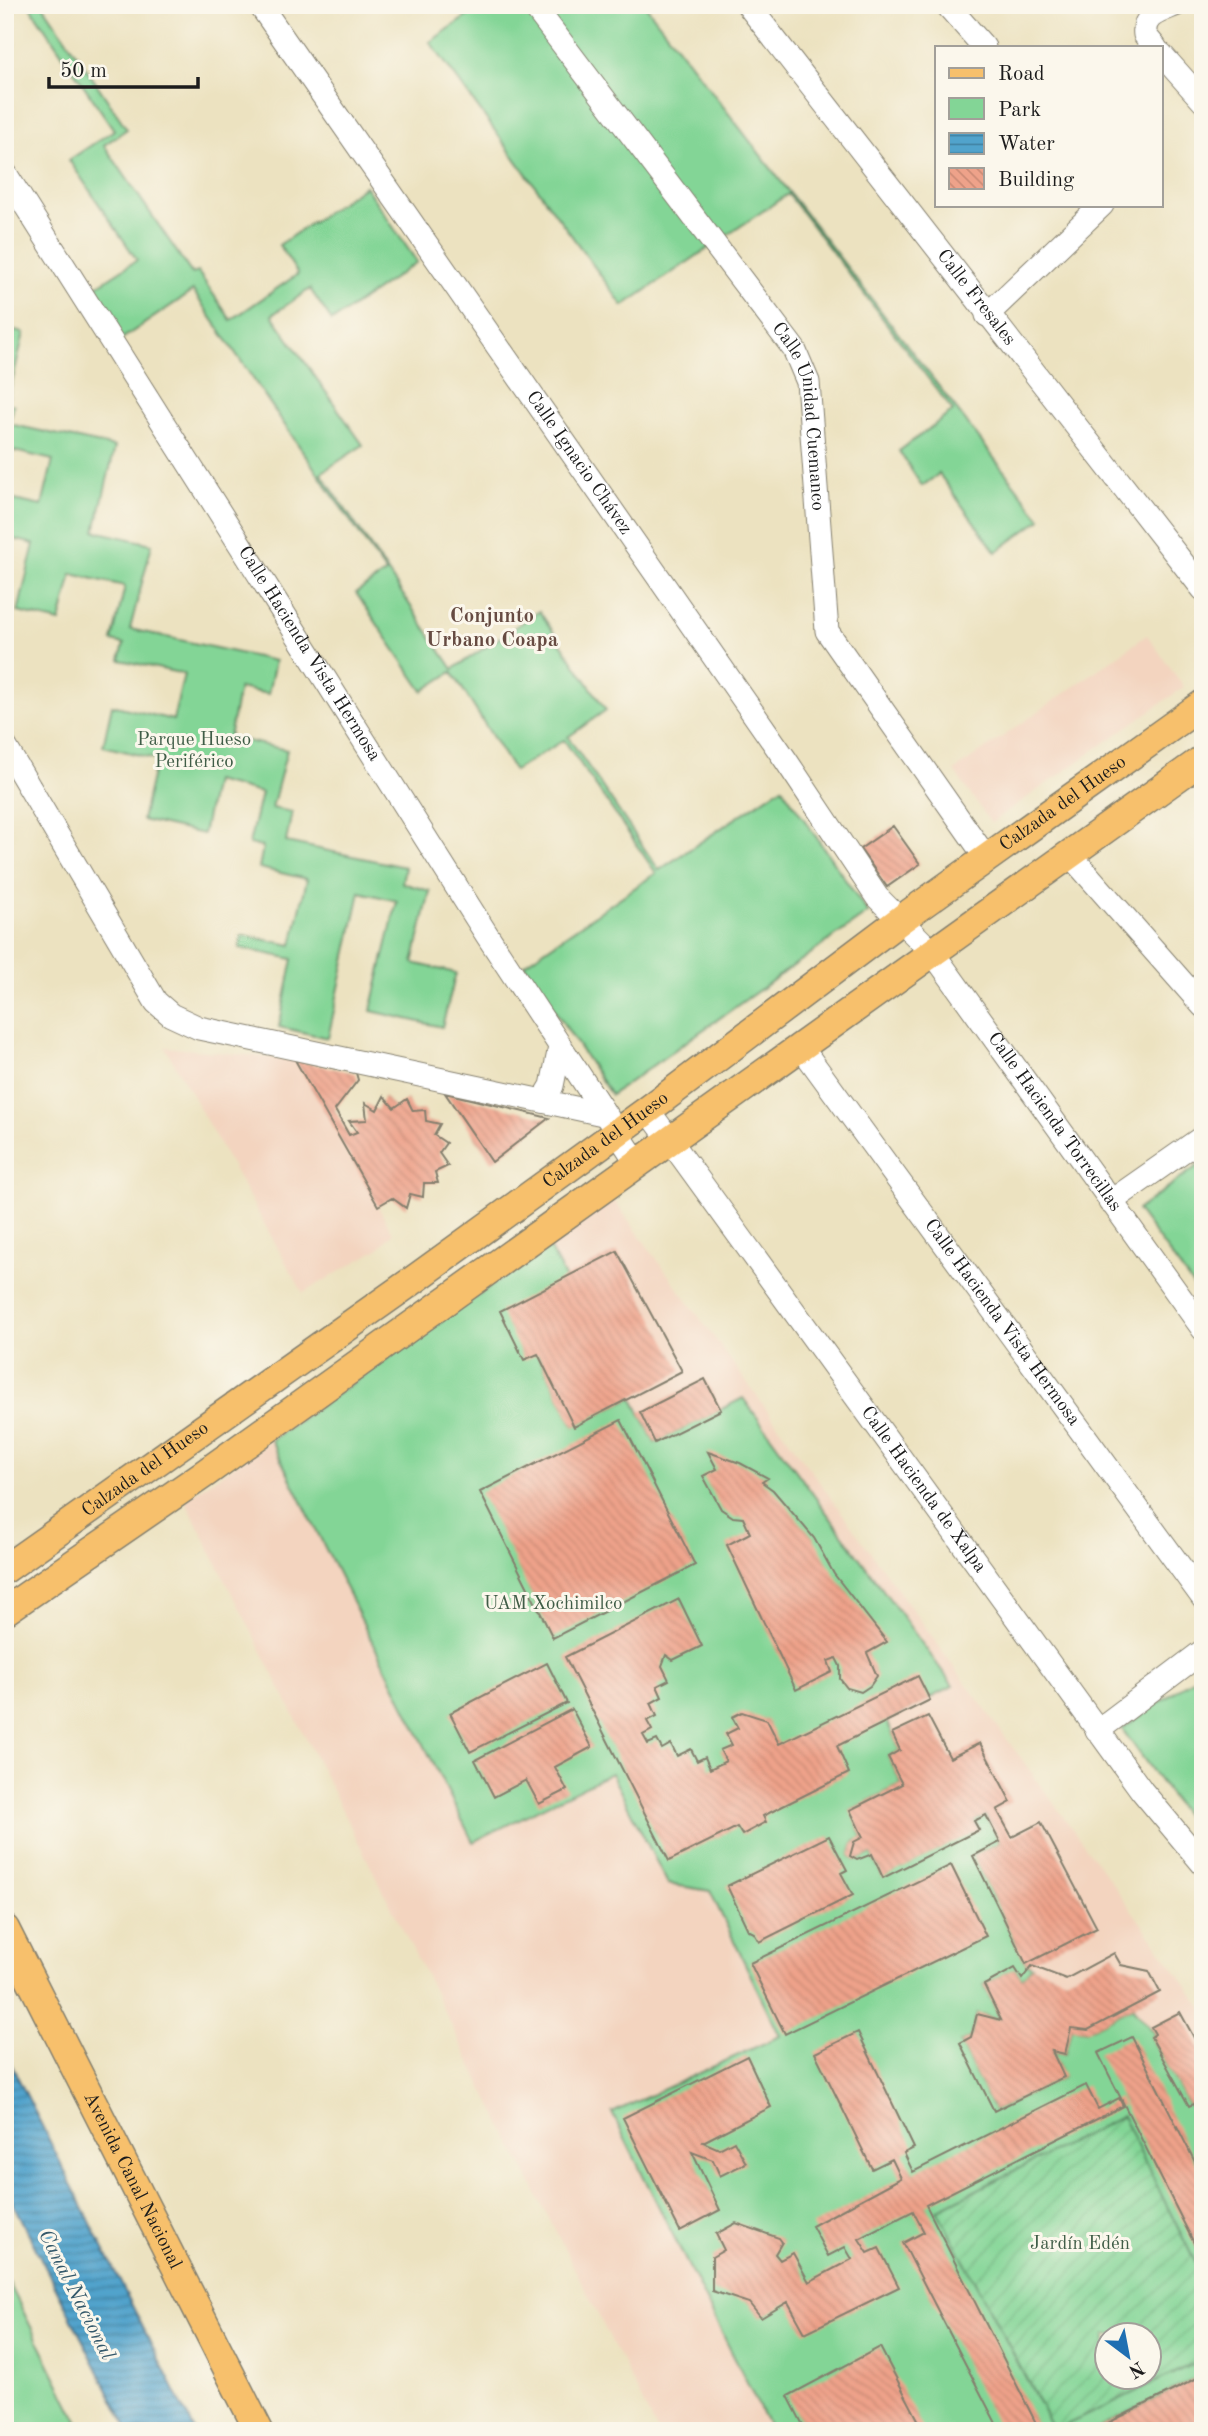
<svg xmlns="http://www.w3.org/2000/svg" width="1208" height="2436" font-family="'Old Standard TT',serif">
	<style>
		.built { fill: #f3d4bf; fill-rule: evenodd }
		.park { fill: #83d596; stroke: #507859; stroke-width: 2; fill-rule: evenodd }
		.garden { fill: url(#garden-furrows); stroke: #507859; stroke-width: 2; fill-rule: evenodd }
		.water { fill: url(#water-rules); stroke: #366074; stroke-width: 2 }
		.building { fill: url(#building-back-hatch) }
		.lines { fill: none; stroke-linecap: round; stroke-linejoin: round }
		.minor-casing { stroke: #847f6e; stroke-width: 25 }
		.major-casing { stroke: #847f6e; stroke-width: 31 }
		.minor { stroke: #fff; stroke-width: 23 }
		.major { stroke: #f7c06c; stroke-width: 28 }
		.labels { text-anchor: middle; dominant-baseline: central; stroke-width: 6; stroke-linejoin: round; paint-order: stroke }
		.street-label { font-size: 19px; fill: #1c1c1c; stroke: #fbf7ec }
		.park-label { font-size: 19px; fill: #405d47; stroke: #fbf7ec }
		.neighbourhood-label { font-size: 21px; font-weight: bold; fill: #664b42; stroke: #fbf7ec }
		.water-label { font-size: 21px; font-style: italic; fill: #34596b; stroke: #fbf7ec }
	</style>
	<defs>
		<pattern id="garden-furrows" width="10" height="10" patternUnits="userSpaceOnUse" patternTransform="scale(1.75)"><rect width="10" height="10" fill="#83d596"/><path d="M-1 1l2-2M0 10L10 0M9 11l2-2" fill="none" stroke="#71b681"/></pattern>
		<pattern id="water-rules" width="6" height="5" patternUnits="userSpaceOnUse" patternTransform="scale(1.75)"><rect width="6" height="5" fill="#51a3cc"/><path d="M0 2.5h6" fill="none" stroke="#4284a5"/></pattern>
		<pattern id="building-back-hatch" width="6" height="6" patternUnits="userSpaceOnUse" patternTransform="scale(1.75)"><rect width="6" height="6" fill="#eea28a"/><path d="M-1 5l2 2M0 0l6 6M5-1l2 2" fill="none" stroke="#cc8b76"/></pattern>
	</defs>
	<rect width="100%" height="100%" fill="#fbf7ec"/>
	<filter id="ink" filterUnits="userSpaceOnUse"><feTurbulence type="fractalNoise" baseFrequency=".0143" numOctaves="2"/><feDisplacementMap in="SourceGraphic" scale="14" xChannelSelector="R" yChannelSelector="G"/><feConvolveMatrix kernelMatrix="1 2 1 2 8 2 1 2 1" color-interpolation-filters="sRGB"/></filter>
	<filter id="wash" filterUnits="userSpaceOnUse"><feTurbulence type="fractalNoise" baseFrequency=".00686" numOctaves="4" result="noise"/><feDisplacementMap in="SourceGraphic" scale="28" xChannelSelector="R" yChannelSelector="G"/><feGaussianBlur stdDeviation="1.57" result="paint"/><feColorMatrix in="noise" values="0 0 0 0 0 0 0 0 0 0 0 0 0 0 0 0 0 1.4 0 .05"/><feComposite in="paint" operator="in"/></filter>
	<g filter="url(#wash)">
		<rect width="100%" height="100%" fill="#ece2c0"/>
		<path class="built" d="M1147,635L1184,687L991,823L954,771Z
			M165,1047L295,1060L393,1233L378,1249L303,1293Z
			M613,1199L1203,2008V2431H657L185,1500ZM1106,2334H1148V2376H1106Z"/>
		<path class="park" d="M29,5H43L127,129L104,145L192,274L198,272L231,320L298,274L279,245L365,186L417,262L332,321L310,289L272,315L363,445L321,473L453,669L539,611L606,710L568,737L659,870L782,787L868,913L611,1095L524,964L656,873L564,740L514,771L452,672L423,691L356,593L386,573L193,291L120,340L89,291L137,260L69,160L114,130Z
			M483,5H645L1041,519L996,552L939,474L922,486L899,451L953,411L788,194L623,306L430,42Z
			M5,329L24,333L7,403L14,405L9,424L115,447L95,531L152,544L130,629L275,661L268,694L239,688L229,737L287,750L272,808L292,812L286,842L405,867L402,883L430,891L413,963L456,973L442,1027L371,1011L397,901L360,892L328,1038L279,1027L293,959L239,948L242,935L292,945L307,879L259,868L263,847L249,844L261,793L214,781L203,834L142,820L156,759L103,746L112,705L173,720L184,674L120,660L124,644L112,641L125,586L72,574L60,622L18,612L34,544L5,537V498L42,506L53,460L5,449Z
			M1203,1162V1299L1137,1210Z
			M548,1246L565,1277L538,1354L574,1426L632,1397L655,1443L743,1398L953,1686L887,1721L900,1750L888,1757L902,1784L851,1810L863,1837L854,1842L850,1856L857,1860L872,1854L883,1877L979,1829L974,1821L986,1815L1000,1842L973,1856L1026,1963L1032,1966L1022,1979L1015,1969L984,1985L1001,2020L977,2014L971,2037L960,2043L994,2111L1063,2077L1052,2051L1065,2054L1071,2028L1088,2030L1132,2007L1155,2034L1151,2037L1189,2106L1201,2100L1203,2375L1092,2431H771L612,2113L780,2036L710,1891L668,1884L611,1773L473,1842L271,1440ZM1106,2334H1148V2376H1106Z
			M1203,1672V1826L1196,1831L1122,1729Z
			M5,2275L83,2431H5Z"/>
		<path class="garden" d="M1122,2116L1203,2278V2359L1054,2431L937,2210ZM1106,2334H1148V2376H1106Z"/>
		<path class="water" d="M5,2052L195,2431H129L5,2188Z"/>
		<g id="blocks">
			<path class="building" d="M893,826L920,864L887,887L860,849Z
				M295,1060L356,1073L358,1080L335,1110L349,1135L357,1132L349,1121L367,1120L365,1103L377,1110L384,1096L394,1108L407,1099L413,1111L425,1110L426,1121L440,1124L434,1135L446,1143L439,1153L448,1166L435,1172L438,1183H424L423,1197L410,1194L406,1208L392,1198L378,1206Z
				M445,1093L549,1118L492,1162Z
				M617,1251L682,1371L574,1427L538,1354L524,1360L500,1311Z
				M705,1379L721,1410L655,1443L640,1412Z
				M621,1420L695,1565L553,1638L480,1492Z
				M708,1452L740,1463L768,1478L762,1482L773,1490L814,1538L834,1574L887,1642L867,1653L877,1676L870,1686L861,1692L847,1688L840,1679V1666L836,1658L828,1661L832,1672L796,1690L727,1545L750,1533L743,1518L733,1517L721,1509L703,1476L717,1469Z
				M679,1599L702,1646L673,1660L666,1655L662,1666L669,1680L657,1686L662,1697L651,1703L657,1716L647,1721L652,1730L643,1735L648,1744L657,1740L662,1749L671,1744L677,1756L691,1749L697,1761L705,1757L710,1769L726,1761L720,1750L732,1745L726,1734L738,1728L732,1717L742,1712L767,1720L779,1744L918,1676L930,1700L837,1746L849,1773L763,1816L766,1822L742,1835L737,1827L669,1861L565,1657Z
				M547,1663L567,1703L470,1752L450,1713Z
				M572,1709L592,1747L555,1767L567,1790L539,1804L526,1780L494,1797L475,1760Z
				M928,1716L950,1758L980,1743L1011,1802L997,1810L1012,1837L1041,1822L1097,1928L1026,1964L973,1856L1000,1842L986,1815L974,1821L979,1830L883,1878L872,1854L857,1860L850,1856L854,1842L863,1837L850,1810L902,1784L888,1757L900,1750L892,1733Z
				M829,1836L847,1870L841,1873L853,1895L759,1942L754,1933L748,1930L727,1886Z
				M951,1865L986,1936L785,2034L750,1963Z
				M1114,1953L1121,1965L1149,1971L1160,1992L1088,2030L1071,2028L1065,2054L1052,2051L1064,2077L994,2111L960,2043L971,2037L977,2014L1001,2020L984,1985L1015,1968L1022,1979L1032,1966L1066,1979Z
				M1180,2012L1203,2054V2100L1189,2106L1151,2037L1155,2034L1151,2027Z
				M858,2032L914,2148L904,2153L913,2172L1086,2085L1098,2109L1119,2098L1123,2106L926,2205L1040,2431H1000L903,2243L924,2232L913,2211L859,2239L868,2253L879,2248L899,2287L805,2333L788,2302L761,2318L749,2303L712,2291V2257L724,2250L716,2234L736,2223L779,2238L782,2242L775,2254L780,2260L793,2253L809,2282L852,2259L845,2247L828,2256L812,2226L901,2178L892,2159L872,2169L815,2053Z
				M1132,2037L1203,2178V2261L1098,2053Z
				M747,2056L771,2107L703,2142L719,2149L734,2141L746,2163L720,2176L713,2160L692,2152L720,2210L680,2231L623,2118Z
				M880,2347L924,2431H806L788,2396Z
				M1203,2375V2431H1092L1176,2389Z"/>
		</g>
	</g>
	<g filter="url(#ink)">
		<use href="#blocks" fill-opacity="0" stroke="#847f6e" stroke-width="2"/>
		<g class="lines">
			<g class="minor-casing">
				<g id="minor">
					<path id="s1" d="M260,5L785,759L877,897L933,953L1203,1329"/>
					<path id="s2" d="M533,5L794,349L808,382L827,631L987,859"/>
					<path id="s3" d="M748,5L1203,589"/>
					<path d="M947,5L984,47"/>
					<path d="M1155,47L1145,35C1142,15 1161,11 1175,5"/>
					<path d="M1161,54L1203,101"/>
					<path id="s4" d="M5,173L487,935L638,1164"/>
					<path d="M987,315L1102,205"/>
					<path d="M5,746L156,1002L171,1015L199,1028L603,1114"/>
					<path d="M1071,856L1203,1006"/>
					<path id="s5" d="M801,1047L1203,1598"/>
					<path d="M543,1101L552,1086L560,1047"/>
					<path id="s6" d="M648,1110L1142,1791L1203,1864"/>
					<path d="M1110,1202L1203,1137"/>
					<path d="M1097,1731L1203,1651"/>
				</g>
			</g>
			<g class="major-casing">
				<g id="major">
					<path id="s7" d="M5,1569L415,1279L648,1110L903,918L1203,704"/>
					<path d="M5,1611L204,1474L1203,759"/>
					<path id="s8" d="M5,1929L259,2431"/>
				</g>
			</g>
			<use href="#minor" class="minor"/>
			<use href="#major" class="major"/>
		</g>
	</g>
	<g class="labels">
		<g class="street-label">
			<text stroke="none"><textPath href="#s3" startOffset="371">Calle Fresales</textPath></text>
			<text stroke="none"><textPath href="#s2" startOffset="499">Calle Unidad Cuemanco</textPath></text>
			<text stroke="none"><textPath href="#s1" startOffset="558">Calle Ignacio Chávez</textPath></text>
			<text stroke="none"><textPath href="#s4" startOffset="569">Calle Hacienda Vista Hermosa</textPath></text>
			<text stroke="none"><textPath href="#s7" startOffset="1306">Calzada del Hueso</textPath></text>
			<text stroke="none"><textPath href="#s1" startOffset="1372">Calle Hacienda Torrecillas</textPath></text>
			<text stroke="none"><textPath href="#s7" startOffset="738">Calzada del Hueso</textPath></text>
			<text stroke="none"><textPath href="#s5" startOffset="341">Calle Hacienda Vista Hermosa</textPath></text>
			<text stroke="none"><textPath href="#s7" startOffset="172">Calzada del Hueso</textPath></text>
			<text stroke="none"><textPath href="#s6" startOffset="469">Calle Hacienda de Xalpa</textPath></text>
			<text stroke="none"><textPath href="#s8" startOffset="282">Avenida Canal Nacional</textPath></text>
		</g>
		<g class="park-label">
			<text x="194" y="740">Parque Hueso<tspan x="194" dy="22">Periférico</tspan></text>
			<text x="553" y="1604">UAM Xochimilco</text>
			<text x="1080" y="2244">Jardín Edén</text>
		</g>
		<g class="neighbourhood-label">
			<text x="492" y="616">Conjunto<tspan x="492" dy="24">Urbano Coapa</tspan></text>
		</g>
		<g class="water-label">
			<text transform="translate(76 2295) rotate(63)">Canal Nacional</text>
		</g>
	</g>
	<rect width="1208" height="2436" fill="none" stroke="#fbf7ec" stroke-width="28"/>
	<rect x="935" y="46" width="228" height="161" fill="#fbf7ec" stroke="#a29f99" stroke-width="2"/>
	<rect x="949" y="68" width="35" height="10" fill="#f7c06c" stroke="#a29f99" stroke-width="2"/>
	<text x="998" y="80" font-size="21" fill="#1c1c1c">Road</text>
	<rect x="949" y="98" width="35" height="21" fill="#83d596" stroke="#a29f99" stroke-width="2"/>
	<text x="998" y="116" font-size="21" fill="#1c1c1c">Park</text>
	<rect x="949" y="133" width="35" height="21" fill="url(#water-rules)" stroke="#a29f99" stroke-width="2"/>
	<text x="998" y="150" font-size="21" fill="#1c1c1c">Water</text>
	<rect x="949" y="168" width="35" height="21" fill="url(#building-back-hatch)" stroke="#a29f99" stroke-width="2"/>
	<text x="998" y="186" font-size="21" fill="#1c1c1c">Building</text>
	<g transform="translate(1128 2356) rotate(148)"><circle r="33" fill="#fbf7ec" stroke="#a29f99" stroke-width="2"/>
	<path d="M0-5L12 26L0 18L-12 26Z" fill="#1f6fb2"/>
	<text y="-10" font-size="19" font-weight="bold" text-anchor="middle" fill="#1c1c1c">N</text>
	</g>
	<path d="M49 77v10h149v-10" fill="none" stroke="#1c1c1c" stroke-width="3.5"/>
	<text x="60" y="77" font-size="21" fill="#1c1c1c" stroke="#fbf7ec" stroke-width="5" paint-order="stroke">50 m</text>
</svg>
